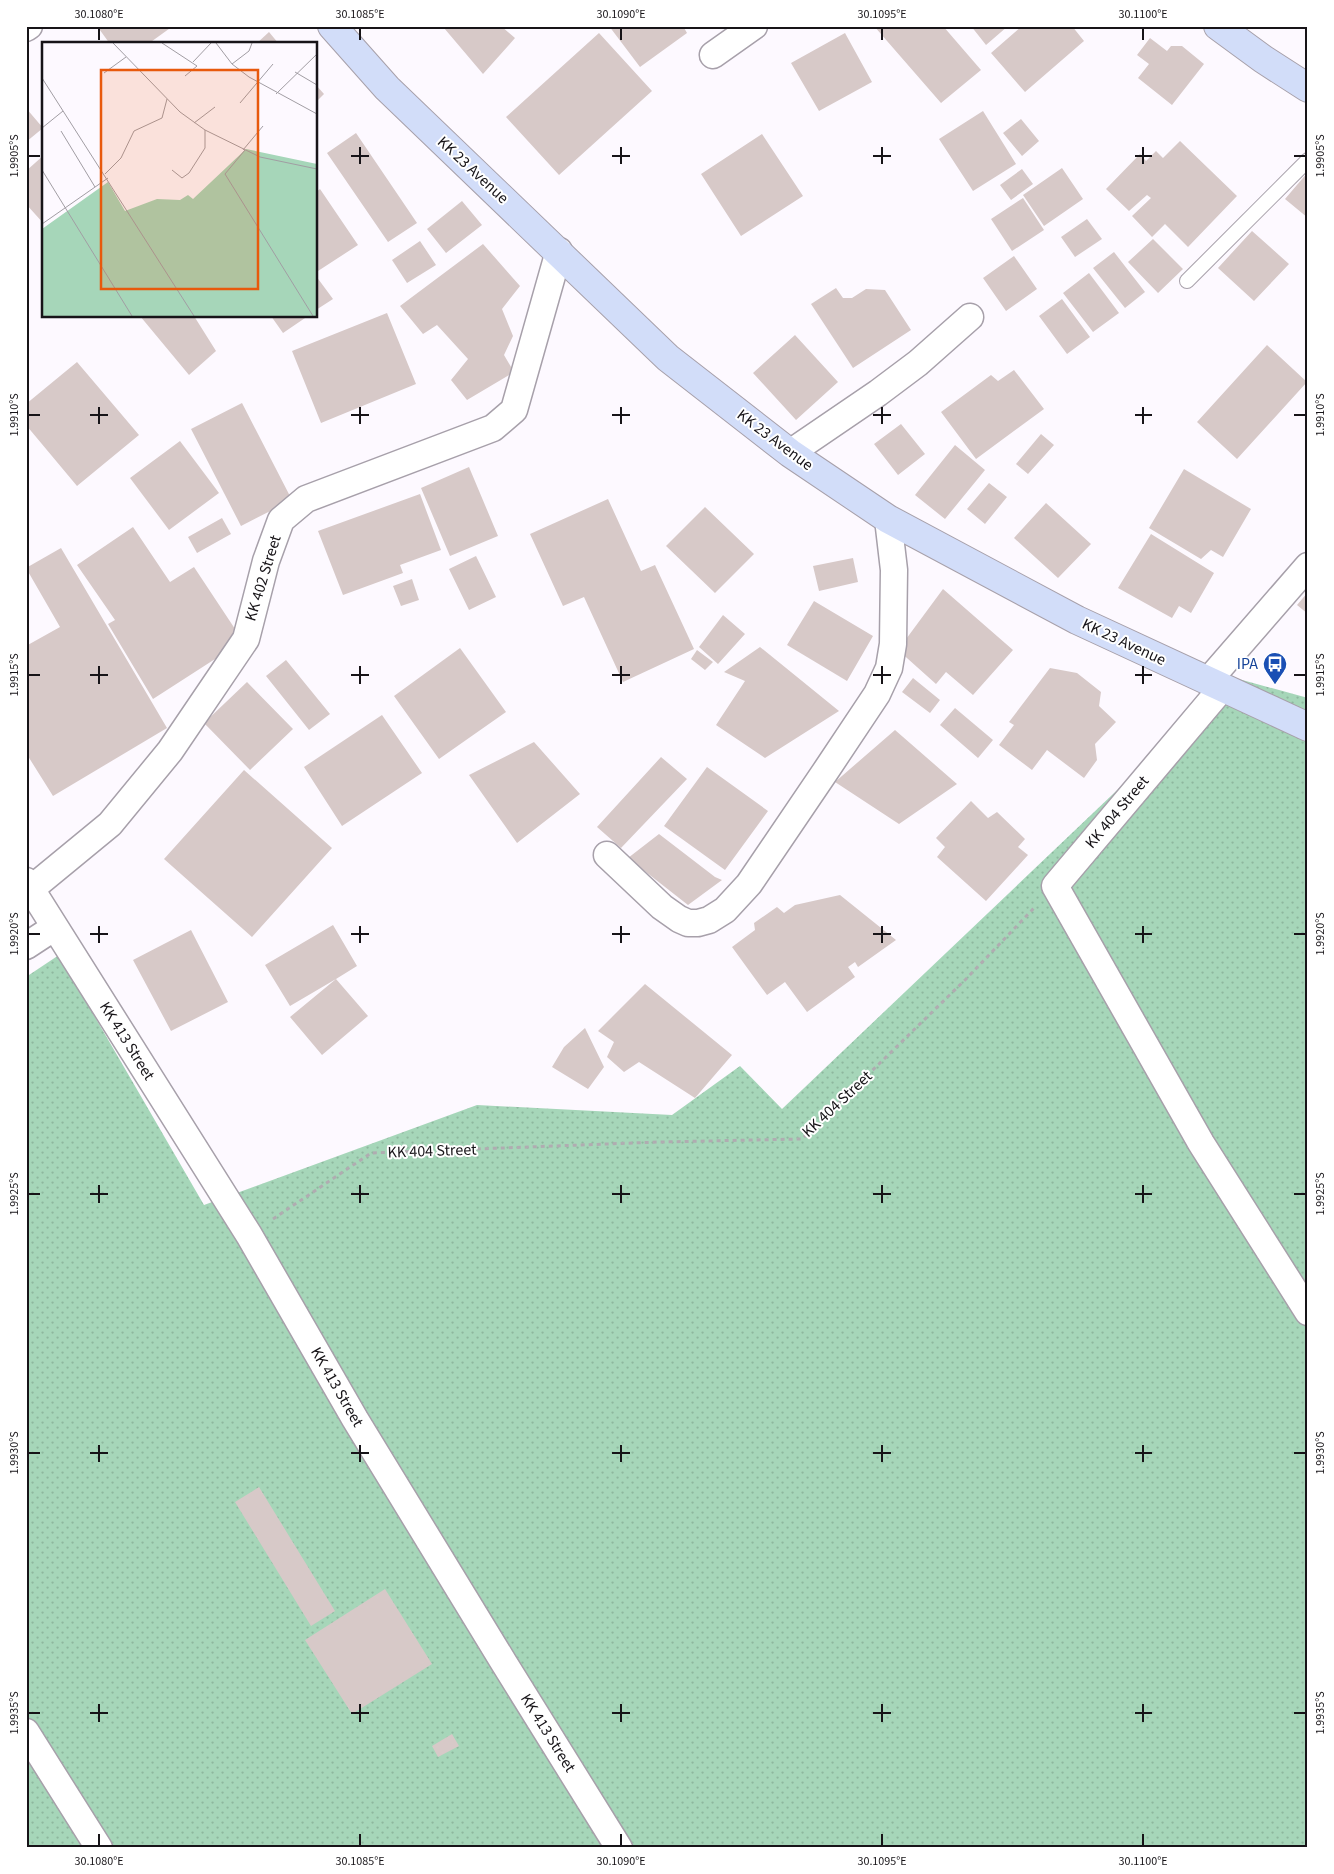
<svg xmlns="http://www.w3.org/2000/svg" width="1334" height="1874" font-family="'Source Sans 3',sans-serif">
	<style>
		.grass { fill: url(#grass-dots) }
		.building { fill: #d7c9c8 }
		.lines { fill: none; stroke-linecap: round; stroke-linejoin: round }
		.lane-casing { stroke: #a7a0aa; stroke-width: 16 }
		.street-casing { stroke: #a7a0aa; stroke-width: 29 }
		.secondary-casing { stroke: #a7a0aa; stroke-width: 30 }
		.path { stroke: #b0acb1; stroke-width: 3; stroke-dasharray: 4 4; stroke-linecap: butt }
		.lane { stroke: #fff; stroke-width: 14 }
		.street { stroke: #fff; stroke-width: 26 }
		.secondary { stroke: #d2ddf9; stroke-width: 28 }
		.ticks { fill: none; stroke: #171418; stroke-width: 2 }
		.labels { text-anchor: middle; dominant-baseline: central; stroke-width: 4; stroke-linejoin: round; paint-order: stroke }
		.street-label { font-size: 16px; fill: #171418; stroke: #fff }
		.transit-label { font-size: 16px; fill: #164399; stroke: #fff; text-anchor: end }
		.inset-road { fill: none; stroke: #a19da3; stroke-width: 1 }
		.view { fill: #e8590c; fill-opacity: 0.15; stroke: #e8590c; stroke-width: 2.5 }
		.inset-edge { fill: none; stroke: #171418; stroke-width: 2.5 }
		.neatline { fill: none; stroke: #171418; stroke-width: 2 }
		.ticks-label { font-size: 12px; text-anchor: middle; fill: #171418 }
	</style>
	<defs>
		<pattern id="grass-dots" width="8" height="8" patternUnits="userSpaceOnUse" patternTransform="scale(1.25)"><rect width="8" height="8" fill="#a6d6b9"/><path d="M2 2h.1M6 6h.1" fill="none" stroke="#8eb79e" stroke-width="1.8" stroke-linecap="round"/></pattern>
	</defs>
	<rect width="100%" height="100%" fill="#fdf9ff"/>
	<path class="grass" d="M1235,678L1308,698V1848H26V977L59,955L204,1205L477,1105L672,1115L740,1066L782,1109Z"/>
	<path class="building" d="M97,26H173L148,44H110Z
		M447,26H501L515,38L483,74L444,28Z
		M609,26H683L687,33L640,67Z
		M874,26H943L981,70L941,103Z
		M971,26H1008L986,45Z
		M1022,26H1072L1084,41L1025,92L991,53Z
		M269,32L279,44H256Z
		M599,33L652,91L559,175L506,117Z
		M845,33L872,82L819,111L791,63Z
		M1150,38L1167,51L1171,46H1182L1204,64L1172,105L1138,78L1149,64L1137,55Z
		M316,85L324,94L316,102Z
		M26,108L43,128L26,142Z
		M983,111L1016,164L973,191L939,139Z
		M1021,119L1039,141L1022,156L1003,133Z
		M356,133L417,223L388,242L327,153Z
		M762,134L803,196L741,236L701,174Z
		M1180,141L1237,196L1188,247L1165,224L1152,237L1132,216L1151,198L1147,195L1129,211L1106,189L1140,154L1146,161L1156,151L1163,158Z
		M44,155V224L26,204V171Z
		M1062,168L1083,199L1044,226L1023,195Z
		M1022,169L1033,184L1011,200L1000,185Z
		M1308,172V218L1285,199Z
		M320,189L358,245L318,271L316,269V192Z
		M1023,198L1044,230L1012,251L991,219Z
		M462,201L482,225L446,253L427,229Z
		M1087,219L1102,239L1075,257L1061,237Z
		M1252,231L1289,264L1254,301L1218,268Z
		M1153,239L1183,269L1158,293L1128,262Z
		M420,241L436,265L407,283L392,260Z
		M483,244L520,286L502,309L513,336L504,355L514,372L467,400L451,380L468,359L437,325L423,334L400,306Z
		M1114,252L1145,292L1125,308L1093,268Z
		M1014,256L1037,289L1006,311L983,278Z
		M1089,273L1119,313L1093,332L1063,293Z
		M316,276L333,299L316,310Z
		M836,288L843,298H852L866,289L885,290L911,330L853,368L811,304Z
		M1062,299L1090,337L1067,354L1039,316Z
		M387,313L416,384L321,423L292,351Z
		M140,316H194L216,351L189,375Z
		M271,316H308L283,333Z
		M795,335L838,382L796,420L753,373Z
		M1267,345L1307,382L1237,459L1197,422Z
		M77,362L139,435L77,486L26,425V404Z
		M1014,370L1044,409L976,459L941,412L991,375L998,381Z
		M242,403L292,500L241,526L191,429Z
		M901,424L925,454L898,475L874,444Z
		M1041,434L1054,445L1028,474L1016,464Z
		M180,441L219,493L169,530L130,478Z
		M955,445L985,470L945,519L915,495Z
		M469,467L498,536L450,556L421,488Z
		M1184,469L1251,509L1223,557L1211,550L1201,559L1149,528Z
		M989,483L1007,497L985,524L967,509Z
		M420,494L441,550L400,565L403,573L343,595L318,531Z
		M608,499L641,571L655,565L694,649L623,682L584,597L563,606L530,534Z
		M1046,503L1091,544L1058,578L1014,538Z
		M705,507L754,554L715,593L666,546Z
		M222,518L231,534L197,553L188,537Z
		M133,527L170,582L194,567L243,641L153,699L108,624L115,620L77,565Z
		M1151,534L1214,573L1191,613L1179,606L1172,618L1118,588Z
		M61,548L167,728L53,796L26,753V646L60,627L26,568Z
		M476,556L496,597L469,610L449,569Z
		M853,558L858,582L819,591L813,566Z
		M412,579L419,600L401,606L393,586Z
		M943,589L1013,650L973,695L946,672L936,684L898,650Z
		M1308,592V614L1297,605Z
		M814,601L873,636L847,681L787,645Z
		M723,615L745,634L718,664L699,647Z
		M760,647L839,711L765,758L716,725L745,681L724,672Z
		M460,648L506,712L439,759L394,696Z
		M697,650L713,662L705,670L691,659Z
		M286,660L330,714L309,730L266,676Z
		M1050,668L1077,673L1101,692L1099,706L1116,722L1095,744L1097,760L1084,778L1047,750L1032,770L999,745L1014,725L1009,722Z
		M913,678L940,700L930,713L902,692Z
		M247,682L293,729L250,770L204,723Z
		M955,708L993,740L978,758L940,725Z
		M382,715L422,773L342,826L304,767Z
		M895,730L957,784L899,824L835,782Z
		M534,742L580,794L517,843L469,775Z
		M661,757L687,779L621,848L597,827Z
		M707,767L768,811L725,870L664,826Z
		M244,770L332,848L252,937L164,859Z
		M971,801L988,818L997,812L1025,839L1018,847L1028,855L986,901L937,857L945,847L936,838Z
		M659,834L715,877L722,880L688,905L628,858Z
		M840,895L896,940L858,967L855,962L848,967L855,977L807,1012L785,982L767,995L732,947L755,930L754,923L777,907L784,913L795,905Z
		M333,925L357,966L336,979L368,1016L322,1055L290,1017L336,979L290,1006L265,965Z
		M191,930L228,1002L171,1031L133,960Z
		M645,984L732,1055L695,1098L639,1062L624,1072L607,1057L614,1042L598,1031Z
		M585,1028L604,1067L588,1089L552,1067L564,1047Z
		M259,1487L335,1611L311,1626L235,1502Z
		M385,1589L432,1664L352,1714L305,1640Z
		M452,1734L459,1746L438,1757L432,1746Z"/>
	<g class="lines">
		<g class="lane-casing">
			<path id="lane" d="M1187,281L1308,160"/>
		</g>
		<g class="street-casing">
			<path id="street" d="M26,28L29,26
				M713,55L754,26
				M790,453L878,393L918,363L970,317
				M1208,681L1308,566
				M1222,688L1055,886L1201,1143L1308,1312
				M607,855L662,907L679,919L688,923H698L709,920L725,910L749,884L827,769L877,694L889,668L893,644L894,570L888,519
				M26,881L249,1235L355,1419L504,1663L619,1848
				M31,889L110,824L170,751L246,639L266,561L281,520L306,499L493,428L514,410L559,251
				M26,946L55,927
				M26,1732L99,1848"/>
		</g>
		<g class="secondary-casing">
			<path id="secondary" d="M332,26L387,88L668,358L790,453L888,519L1077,620L1308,727
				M1218,26L1263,59L1308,88"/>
		</g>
		<path class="path" d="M273,1219L371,1153L659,1142L802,1139L966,979L1034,908"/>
		<use href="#lane" class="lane"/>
		<use href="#street" class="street"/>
		<use href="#secondary" class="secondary"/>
	</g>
	<path class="ticks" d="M99,28V40M360,28V40M621,28V40M882,28V40M1143,28V40M360,147V164M621,147V164M882,147V164M1143,147V164M28,156H40M351,156H369M612,156H630M873,156H891M1135,156H1152M1294,156H1306M99,407V424M360,407V424M621,407V424M882,407V424M1143,407V424M28,415H40M90,415H108M351,415H369M612,415H630M873,415H891M1135,415H1152M1294,415H1306M99,666V684M360,666V684M621,666V684M882,666V684M1143,666V684M28,675H40M90,675H108M351,675H369M612,675H630M873,675H891M1135,675H1152M1294,675H1306M99,926V943M360,926V943M621,926V943M882,926V943M1143,926V943M28,934H40M90,934H108M351,934H369M612,934H630M873,934H891M1135,934H1152M1294,934H1306M99,1185V1203M360,1185V1203M621,1185V1203M882,1185V1203M1143,1185V1203M28,1194H40M90,1194H108M351,1194H369M612,1194H630M873,1194H891M1135,1194H1152M1294,1194H1306M99,1445V1462M360,1445V1462M621,1445V1462M882,1445V1462M1143,1445V1462M28,1453H40M90,1453H108M351,1453H369M612,1453H630M873,1453H891M1135,1453H1152M1294,1453H1306M99,1704V1722M360,1704V1722M621,1704V1722M882,1704V1722M1143,1704V1722M28,1713H40M90,1713H108M351,1713H369M612,1713H630M873,1713H891M1135,1713H1152M1294,1713H1306M99,1834V1846M360,1834V1846M621,1834V1846M882,1834V1846M1143,1834V1846"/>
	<defs>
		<g id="bus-pin" transform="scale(1.25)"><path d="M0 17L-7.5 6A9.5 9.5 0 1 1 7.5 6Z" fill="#1a4fb4" stroke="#fff"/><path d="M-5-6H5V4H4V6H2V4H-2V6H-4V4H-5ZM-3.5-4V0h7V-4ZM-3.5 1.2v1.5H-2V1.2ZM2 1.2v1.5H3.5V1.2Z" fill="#fff"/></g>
	</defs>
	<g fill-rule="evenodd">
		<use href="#bus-pin" x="1275" y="664"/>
	</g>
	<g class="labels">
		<g class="street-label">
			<text transform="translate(473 170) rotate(43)">KK 23 Avenue</text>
			<text transform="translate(775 440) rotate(37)">KK 23 Avenue</text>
			<text transform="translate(263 578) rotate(-73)">KK 402 Street</text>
			<text transform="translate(1124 642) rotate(25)">KK 23 Avenue</text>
			<text transform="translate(1117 812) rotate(-50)">KK 404 Street</text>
			<text transform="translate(127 1041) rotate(58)">KK 413 Street</text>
			<text transform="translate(837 1104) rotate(-43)">KK 404 Street</text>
			<text transform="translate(432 1151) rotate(-2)">KK 404 Street</text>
			<text transform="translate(337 1387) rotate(60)">KK 413 Street</text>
			<text transform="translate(548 1733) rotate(58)">KK 413 Street</text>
		</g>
		<g class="transit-label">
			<text x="1258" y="664">IPA</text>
		</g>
	</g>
	<g transform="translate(42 42)">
		<rect width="275" height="275" fill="#fdf9ff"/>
		<path d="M204,107L275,122V274H0V187L66,140L83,169L115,157L138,158L146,153L151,157Z" fill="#a6d6b9"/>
		<path class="inset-road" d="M71,1L138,70L163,88L218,115L275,127M120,1L155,24L143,34M174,1L190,22L207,35L275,72M151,20L169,1M190,22L207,9L210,1M253,30L275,43M62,31L84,15M0,36L152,274M234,52L275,12M198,61L231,22M152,81L173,65M0,86L21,69M19,89L53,145M201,108L221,84M203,108L183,132L271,274M0,128L90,274M130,128L140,136L147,131L163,106V88M63,132L79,116L92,89L120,76L125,57M0,182L66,136"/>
		<path class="view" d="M59,28H216V247H59Z"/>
		<rect width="275" height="275" class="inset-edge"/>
	</g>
	<rect width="1334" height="1874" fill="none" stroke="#ffffff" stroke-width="55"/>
	<rect x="28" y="28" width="1278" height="1818" class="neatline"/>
	<g class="ticks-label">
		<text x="99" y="18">30.1080°E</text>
		<text x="360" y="18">30.1085°E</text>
		<text x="621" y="18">30.1090°E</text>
		<text x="882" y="18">30.1095°E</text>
		<text x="1143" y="18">30.1100°E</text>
		<text transform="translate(14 156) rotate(-90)" y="4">1.9905°S</text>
		<text transform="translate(1320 156) rotate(-90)" y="4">1.9905°S</text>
		<text transform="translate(14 415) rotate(-90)" y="4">1.9910°S</text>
		<text transform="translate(1320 415) rotate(-90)" y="4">1.9910°S</text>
		<text transform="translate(14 675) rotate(-90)" y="4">1.9915°S</text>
		<text transform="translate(1320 675) rotate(-90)" y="4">1.9915°S</text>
		<text transform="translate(14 934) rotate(-90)" y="4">1.9920°S</text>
		<text transform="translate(1320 934) rotate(-90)" y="4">1.9920°S</text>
		<text transform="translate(14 1194) rotate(-90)" y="4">1.9925°S</text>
		<text transform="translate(1320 1194) rotate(-90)" y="4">1.9925°S</text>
		<text transform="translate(14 1453) rotate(-90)" y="4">1.9930°S</text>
		<text transform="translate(1320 1453) rotate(-90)" y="4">1.9930°S</text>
		<text transform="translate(14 1713) rotate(-90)" y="4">1.9935°S</text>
		<text transform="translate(1320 1713) rotate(-90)" y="4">1.9935°S</text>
		<text x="99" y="1865">30.1080°E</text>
		<text x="360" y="1865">30.1085°E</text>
		<text x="621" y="1865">30.1090°E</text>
		<text x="882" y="1865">30.1095°E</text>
		<text x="1143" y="1865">30.1100°E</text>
	</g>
</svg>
